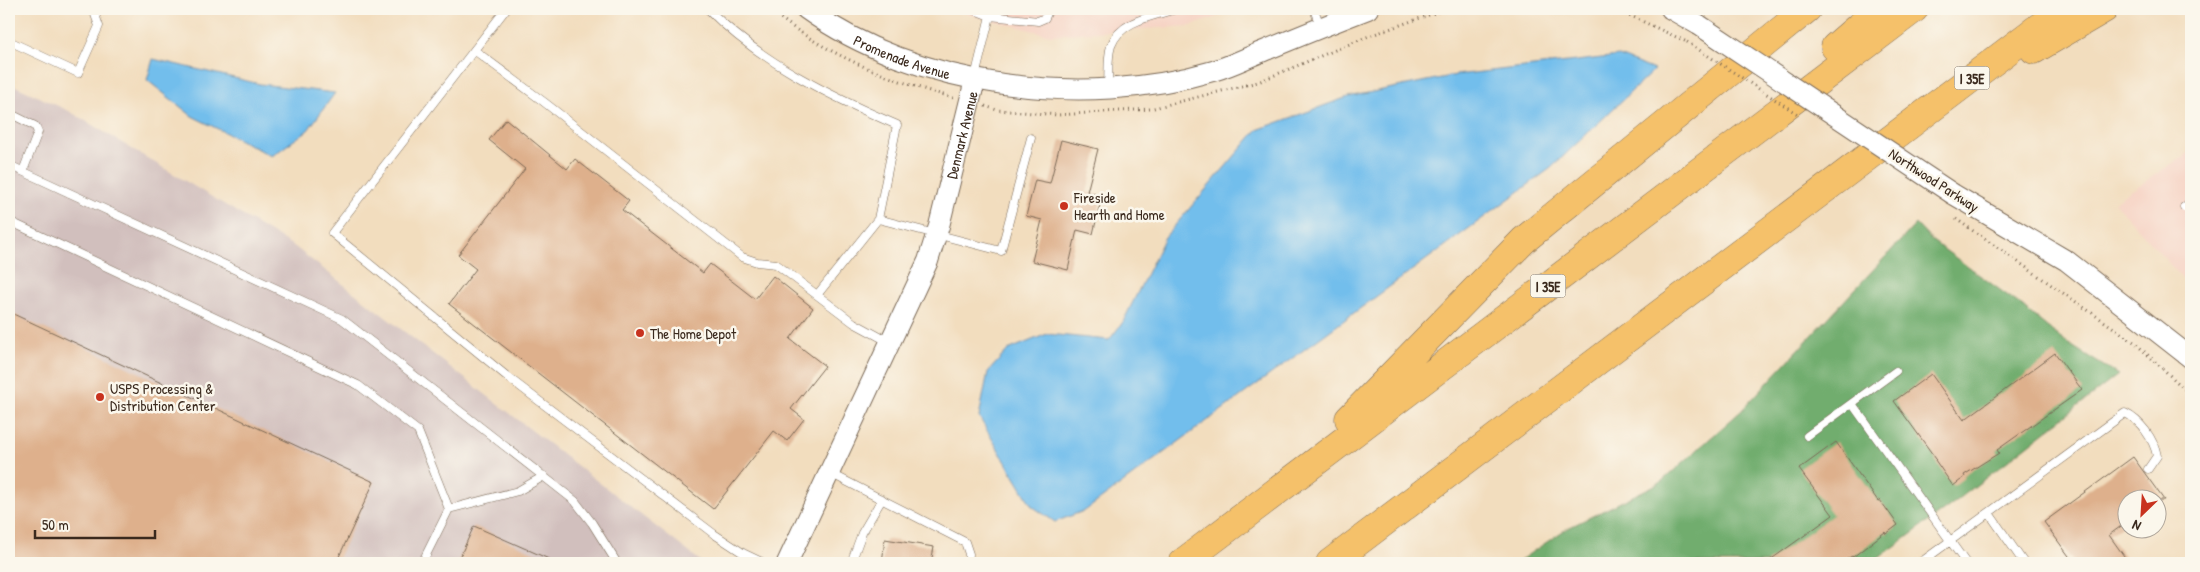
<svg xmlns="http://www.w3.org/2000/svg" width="2200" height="572" font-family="'Patrick Hand',sans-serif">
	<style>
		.built { fill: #f6d2c3 }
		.industrial { fill: #d1bfbd }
		.forest { fill: #71ad6e; stroke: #566c46 }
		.water { fill: #72beec; stroke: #567485 }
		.building { fill: #deb08c }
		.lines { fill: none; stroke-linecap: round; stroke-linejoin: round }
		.service-casing { stroke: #7b6956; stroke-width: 9 }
		.tertiary-casing { stroke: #7b6956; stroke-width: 22 }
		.motorway-casing { stroke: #7b6956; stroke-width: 29 }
		.path { stroke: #7b6956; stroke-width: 3; stroke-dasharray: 1 4; stroke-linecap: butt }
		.service { stroke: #fff; stroke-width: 8 }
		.tertiary { stroke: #fff; stroke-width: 20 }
		.motorway { stroke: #f5c16b; stroke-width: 28 }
		.tertiary-bridge-casing { stroke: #7b6956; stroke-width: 22; stroke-linecap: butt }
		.path-bridge { stroke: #7b6956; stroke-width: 3; stroke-dasharray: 1 4; stroke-linecap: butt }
		.tertiary-bridge { stroke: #fff; stroke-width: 20 }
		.poi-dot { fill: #c8321e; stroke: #fbf7ec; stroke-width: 2 }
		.labels { text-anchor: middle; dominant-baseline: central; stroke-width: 5; stroke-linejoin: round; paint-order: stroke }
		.shield { fill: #fbf7ec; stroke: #75685c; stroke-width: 1 }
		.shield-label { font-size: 14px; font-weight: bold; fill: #3b2a1e }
		.street-label { font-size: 15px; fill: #3b2a1e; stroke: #fbf7ec }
		.poi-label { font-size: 15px; fill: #3b2a1e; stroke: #fbf7ec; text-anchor: start }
	</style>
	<rect width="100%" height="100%" fill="#fbf7ec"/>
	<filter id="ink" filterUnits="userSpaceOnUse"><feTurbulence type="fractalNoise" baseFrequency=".02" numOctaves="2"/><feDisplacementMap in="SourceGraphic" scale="10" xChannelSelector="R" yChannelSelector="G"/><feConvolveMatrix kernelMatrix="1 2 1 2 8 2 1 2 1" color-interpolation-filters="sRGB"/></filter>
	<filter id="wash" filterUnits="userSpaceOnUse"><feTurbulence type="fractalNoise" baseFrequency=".0096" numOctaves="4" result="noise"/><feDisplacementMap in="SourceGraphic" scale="20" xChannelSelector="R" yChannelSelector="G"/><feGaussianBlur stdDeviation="1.12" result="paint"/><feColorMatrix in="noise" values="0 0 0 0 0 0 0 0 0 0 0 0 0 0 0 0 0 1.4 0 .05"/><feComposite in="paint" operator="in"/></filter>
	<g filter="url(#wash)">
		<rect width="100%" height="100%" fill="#f2ddbe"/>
		<path class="built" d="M948,9H1239L1191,26L1050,35Z
			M2191,151V288L2114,202Z"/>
		<path class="industrial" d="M9,83L69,111L295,247L703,563H9Z"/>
		<path class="forest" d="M1916,224L1931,240L2018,303L2064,341L2118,375L1951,505L1872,563H1516L1566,529L1661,482L1741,411Z"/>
		<path class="water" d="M1619,56L1654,70L1551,168L1086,510L1055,522L1032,506L979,417L988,372L1008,350L1047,334L1109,340L1123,322L1165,237L1257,130L1348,97L1456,75Z
			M153,59L260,84L335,93L308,130L272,156L192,116L147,80Z"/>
		<g id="blocks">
			<path class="building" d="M506,119L567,169L575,159L629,201L622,210L703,273L710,264L755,299L773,276L813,308L790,339L825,366L791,409L804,419L787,441L774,431L713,509L449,304L476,269L458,255L525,169L489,140Z
				M1061,140L1098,149L1087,192L1102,196L1093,234L1077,230L1068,270L1032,261L1042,220L1026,216L1035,180L1050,183Z
				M9,312L374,482L336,563H9Z
				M2055,353L2082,390L1997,450L1999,453L1964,475L1965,477L1953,486L1935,460L1936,459L1894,401L1931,374L1964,420Z
				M1836,442L1878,501L1880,500L1898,525L1886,534L1885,532L1853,557L1852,556L1841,563H1766L1833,515L1799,469Z
				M2133,457L2164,500H2128V521L2109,535L2129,563H2074L2044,522Z
				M474,526L558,563H457Z
				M885,539L934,547L931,563H882Z"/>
		</g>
	</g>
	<g filter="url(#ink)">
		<use href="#blocks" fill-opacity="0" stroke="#7b6956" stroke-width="1"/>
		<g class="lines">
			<g class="service-casing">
				<path id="service" d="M506,9L332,233L509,378L714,534L743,553L764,563
					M708,9C760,62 830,96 897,125L878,219L817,295
					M972,9L990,16L1038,21L1045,18L1049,9
					M1314,9L1320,26
					M9,41L78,73L99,26L93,9
					M474,50L544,102L742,257L757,262L776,264L854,323L889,342
					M975,77L990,16
					M1108,88C1109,75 1107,58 1111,46C1120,20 1154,16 1176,9
					M9,113L35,126L38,132L23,171
					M9,165L342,319L575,501L592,523L617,563
					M2184,207L2191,202
					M878,219L1001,251L1031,138
					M9,221L358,385L418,431L449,509
					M1853,405L1966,563
					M1807,436L1896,371
					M830,473L965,542L969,554L968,563
					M1989,513L2024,563
					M422,563L449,509L518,491L544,476
					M851,563L862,533L882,499
					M1920,563L2125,413C2140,420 2154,439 2157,456L2148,469"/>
			</g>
			<g class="tertiary-casing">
				<g id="tertiary">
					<path id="s1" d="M806,9C916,88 1084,109 1213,71C1231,66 1248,57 1266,50C1300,36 1334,22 1368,9"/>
					<path d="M1671,9L1699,25"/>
					<path d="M1953,194L2067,261L2191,358"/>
					<path id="s2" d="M787,563L928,261L939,226L975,80"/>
				</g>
			</g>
			<g class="motorway-casing">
				<path id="motorway" d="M1835,47L1879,9
					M2034,50L2104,9
					M1349,419L1524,240L1807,9
					M1182,563L1914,9
					M1330,563L2063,9"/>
			</g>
			<path class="path" d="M769,9C822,53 888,80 954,98
				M1616,9L1687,42
				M985,106L997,110L1058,115L1150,109L1258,82L1369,36L1446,9
				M1956,219L2134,342L2191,395"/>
			<use href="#service" class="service"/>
			<use href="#tertiary" class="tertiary"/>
			<use href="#motorway" class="motorway"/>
			<g class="tertiary-bridge-casing">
				<path id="tertiary-bridge" d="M1699,25L1953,194"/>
			</g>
			<path class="path-bridge" d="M1687,42L1799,115"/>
			<use href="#tertiary-bridge" class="tertiary-bridge"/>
		</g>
	</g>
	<g class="poi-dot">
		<circle cx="1064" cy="206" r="5"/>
		<circle cx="640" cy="333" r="5"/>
		<circle cx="100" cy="397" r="5"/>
	</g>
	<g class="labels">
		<g class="shield">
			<rect x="1954.5" y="66.5" width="35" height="23" rx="4"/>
			<rect x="1530.5" y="274.5" width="35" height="23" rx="4"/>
		</g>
		<g class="shield-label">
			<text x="1972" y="78">I 35E</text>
			<text x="1548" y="286">I 35E</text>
		</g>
		<g class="street-label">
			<text stroke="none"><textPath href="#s1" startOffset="108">Promenade Avenue</textPath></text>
			<text stroke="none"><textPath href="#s2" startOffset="464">Denmark Avenue</textPath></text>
			<text transform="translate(1934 180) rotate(33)">Northwood Parkway</text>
		</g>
		<g class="poi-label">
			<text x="1074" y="197">Fireside<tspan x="1074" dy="17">Hearth and Home</tspan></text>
			<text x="650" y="333">The Home Depot</text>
			<text x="110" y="388">USPS Processing &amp;<tspan x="110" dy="17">Distribution Center</tspan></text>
		</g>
	</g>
	<rect width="2200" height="572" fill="none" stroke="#fbf7ec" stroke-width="30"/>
	<g transform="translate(2142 514) rotate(205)"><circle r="24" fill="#fbf7ec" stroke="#aea59a"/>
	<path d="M0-4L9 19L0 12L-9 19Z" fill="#c8321e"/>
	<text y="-8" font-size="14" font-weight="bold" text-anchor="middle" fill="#3b2a1e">N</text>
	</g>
	<path d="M35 530v8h120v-8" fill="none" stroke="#3b2a1e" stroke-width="2.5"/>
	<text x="42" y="530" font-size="15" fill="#3b2a1e" stroke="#fbf7ec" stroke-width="4" paint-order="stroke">50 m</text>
</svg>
